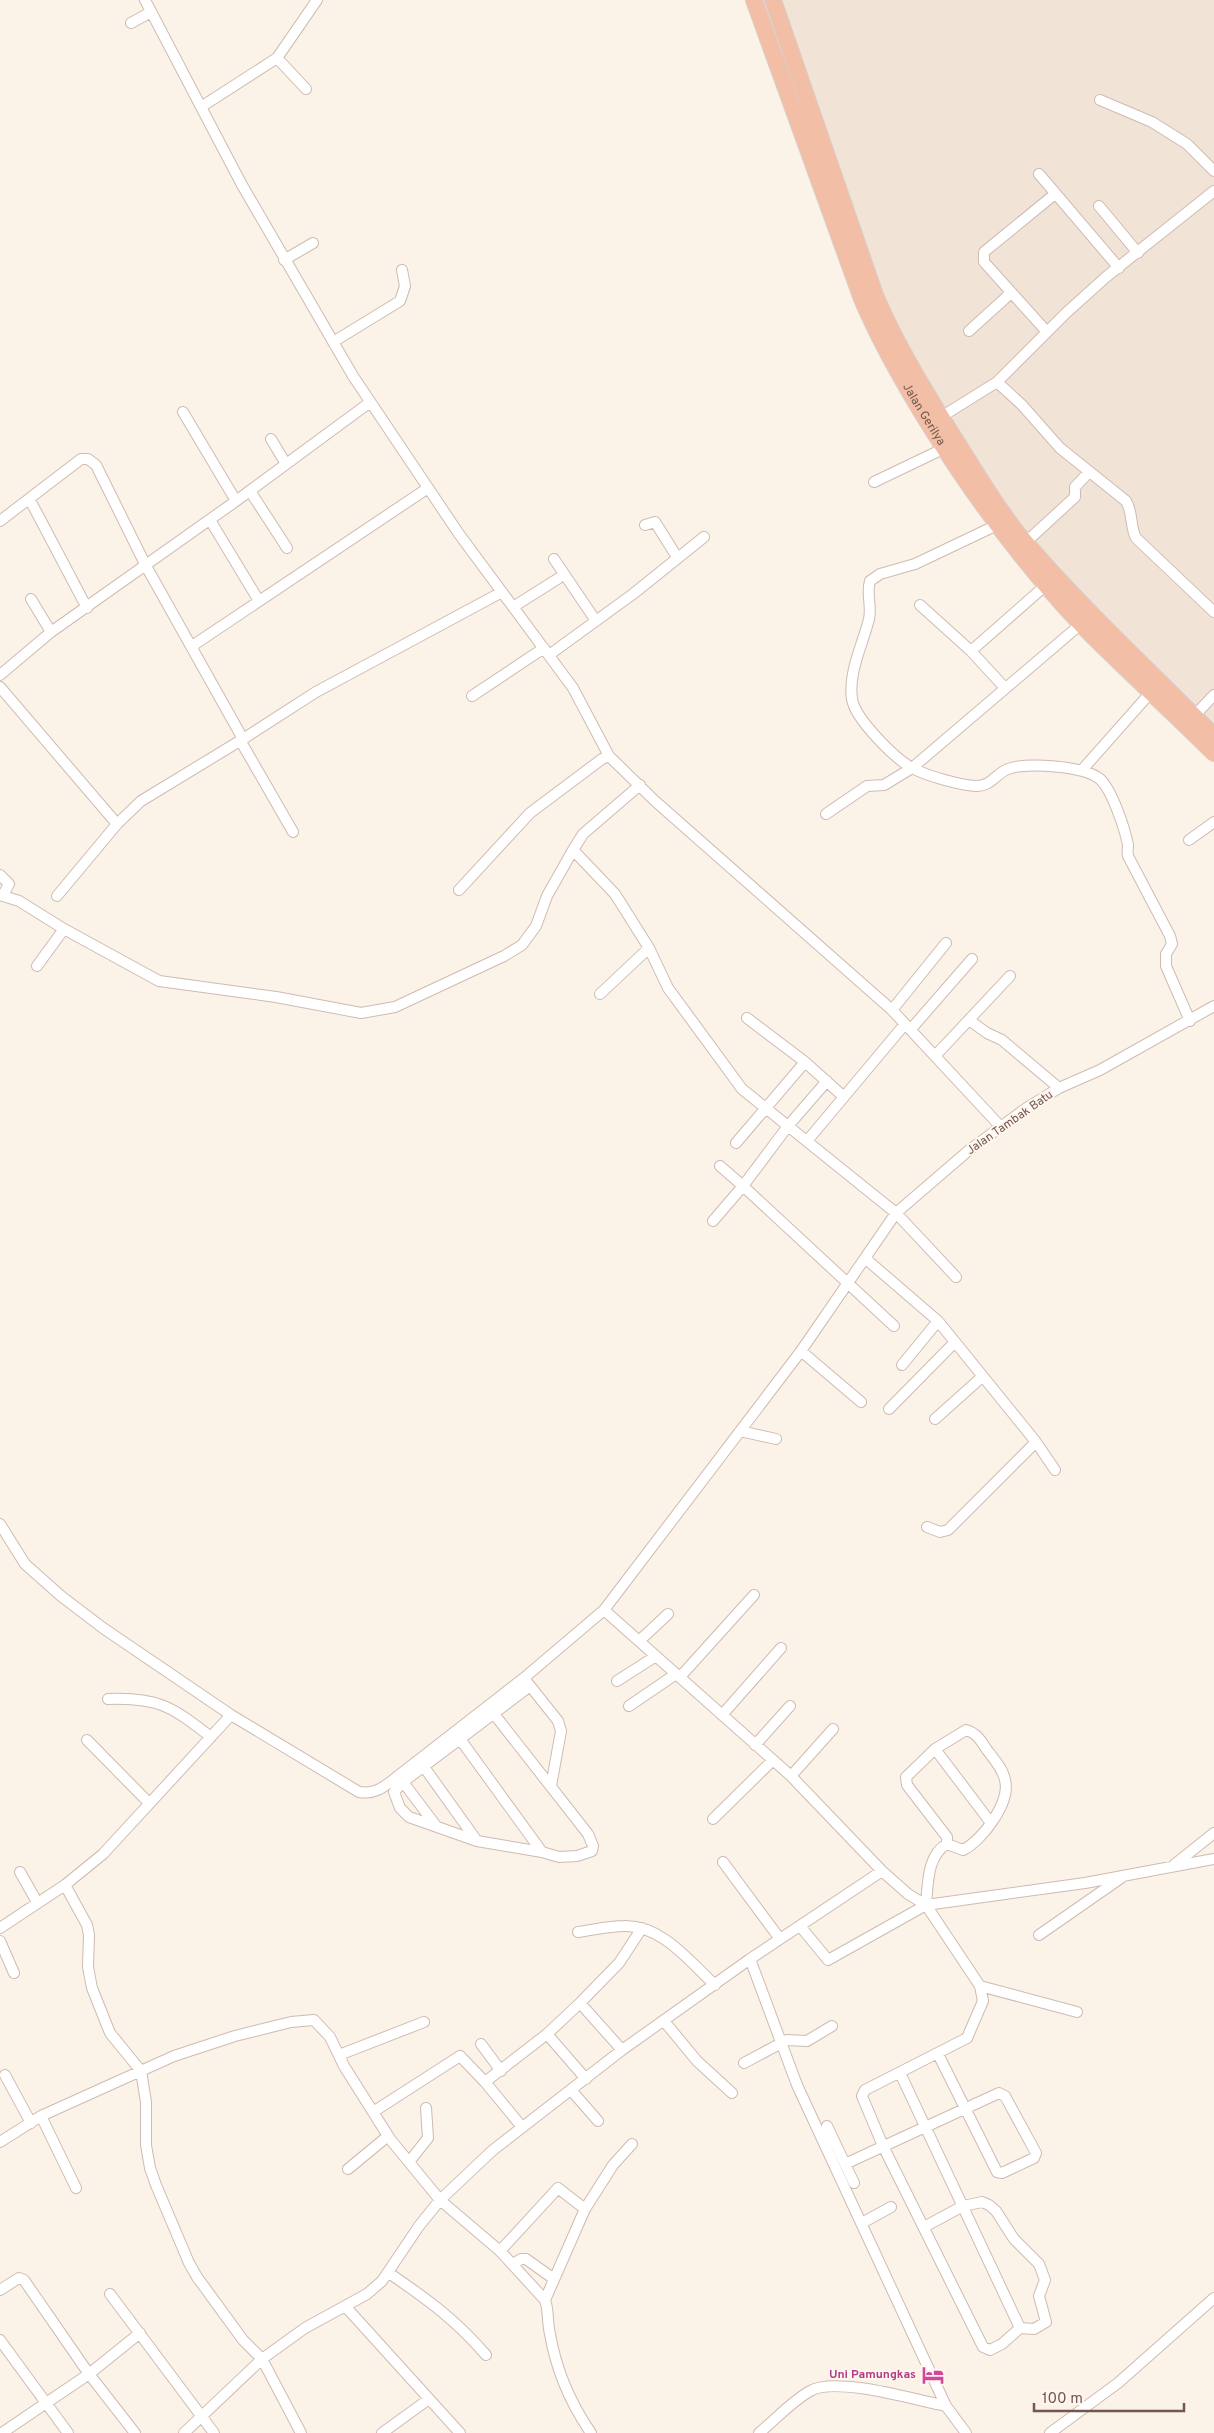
<svg xmlns="http://www.w3.org/2000/svg" width="1214" height="2433" font-family="Overpass,sans-serif">
	<style>
		.residential { fill: #f2e3d7 }
		.lines { fill: none; stroke-linecap: round; stroke-linejoin: round }
		.minor-casing { stroke: #cebbb2; stroke-width: 12 }
		.trunk-casing { stroke: #d8d0cd; stroke-width: 18 }
		.minor { stroke: #fff; stroke-width: 10 }
		.trunk { stroke: #f2bea5; stroke-width: 16 }
		.labels { text-anchor: middle; dominant-baseline: central; stroke-width: 4; stroke-linejoin: round; paint-order: stroke }
		.street-label { font-size: 12px; fill: #73574e; stroke: #fef6ef }
		.hotel-label { font-size: 12px; font-weight: bold; fill: #b23c85; stroke: #fef6ef; text-anchor: end }
	</style>
	<rect width="100%" height="100%" fill="#fbf2e8"/>
	<path class="residential" d="M772,0H1214V735L1026,542L922,388L832,168Z"/>
	<g class="lines">
		<g class="minor-casing">
			<path id="minor" d="M145,0L201,107
				M317,0L277,58L201,107L242,185L353,376L459,534L573,688L609,756L655,801L892,1010L1001,1127
				M131,23L151,12
				M277,58L306,89
				M1100,100L1152,122L1187,144L1214,171
				M1039,174L1119,268
				M1099,206L1138,253
				M284,260L313,243
				M969,331L1011,293
				M1047,332L984,262V252L1055,194
				M333,342L400,301L405,286L402,270
				M997,382L1022,405L1060,448L1126,501C1133,512 1130,527 1136,538L1214,612
				M183,412L236,501
				M941,417L997,382L1066,313L1106,277L1214,191
				M271,439L286,464
				M874,482L945,448
				M250,491L287,548
				M30,500L87,608
				M210,520L259,601
				M0,521L81,459H88L96,465L146,566L243,739L141,801L117,824L57,896
				M645,525L655,522L677,557
				M997,525L915,564L880,574L870,581C866,593 872,606 869,619C863,644 848,672 852,699C855,719 896,760 914,769C928,776 959,785 976,786C992,786 995,774 1008,769C1027,762 1084,766 1100,779C1112,790 1125,829 1128,845C1128,849 1127,852 1128,856L1170,936L1172,944L1166,954V966L1190,1021
				M1026,542L1075,497V487L1089,472
				M554,559L596,621
				M31,599L51,632
				M920,605L971,651L1005,688
				M513,607L559,578
				M192,646L428,488
				M971,651L1046,585
				M549,655L633,594L704,537
				M0,675L51,632L236,501L369,403
				M0,687L117,824
				M472,696L544,648
				M1194,716L1214,695
				M243,739L316,692L502,592
				M240,740L293,832
				M1082,770L1152,691
				M640,785L583,834L573,850L615,894L649,948L668,988L742,1089L896,1213L956,1277
				M826,814L867,786L884,785L912,768L1081,624
				M1189,840L1214,822
				M0,875L9,884L3,895
				M459,890L530,813L602,759L609,756
				M0,895L19,901L64,929L159,981L276,997L361,1013L395,1007L504,956L522,945L536,926L547,896L573,850
				M37,966L64,929
				M600,994L649,948
				M892,1010L946,943
				M969,1020L987,1033L1002,1040L1059,1088
				M911,1029L972,959
				M935,1056L1010,976
				M805,1062L844,1097
				M827,1081L788,1126L743,1186L894,1326
				M807,1141L905,1024
				M736,1143L805,1062L747,1018
				M713,1221L743,1186L720,1166
				M866,1259L938,1321L1036,1442L948,1530L940,1532L927,1527
				M801,1351L861,1402
				M902,1365L938,1321
				M889,1409L955,1342
				M935,1419L982,1377
				M740,1431L776,1439
				M1036,1442L1055,1470
				M0,1524L25,1564L61,1596L103,1628L231,1715
				M604,1610L791,1776L882,1871L908,1894L926,1905L1085,1883L1214,1859
				M639,1641L668,1614
				M680,1677L754,1595
				M617,1681L656,1656
				M527,1682L558,1721L561,1731L551,1786
				M108,1699C159,1697 172,1707 211,1737
				M629,1706L676,1674
				M494,1714L588,1834L593,1846L592,1851L577,1856L559,1857L542,1852L477,1841L409,1817L400,1808L394,1792L403,1782L530,1686
				M722,1715L781,1648
				M460,1739L542,1852
				M87,1740L149,1803
				M755,1745L790,1706
				M935,1749L991,1823
				M424,1767L477,1841
				M791,1776L833,1729
				M403,1782L437,1827
				M713,1819L772,1761
				M723,1862L780,1939
				M1174,1865L1214,1833
				M882,1871L750,1959L797,2085L946,2406L966,2433
				M20,1872L37,1902
				M65,1885L87,1925L89,1935L88,1967L92,1988L110,2033L141,2071L146,2102V2145L150,2168L156,2185L189,2263L197,2277L243,2340L262,2359L305,2328L367,2294L382,2281L419,2226L440,2200L500,2251L545,2300C549,2311 547,2322 550,2334C556,2369 571,2404 591,2433
				M800,1926L828,1960L926,1905
				M0,1928L65,1885L103,1854L231,1715L359,1792C376,1795 385,1786 398,1776L524,1678L604,1610L801,1351L896,1213L968,1151L1025,1109L1059,1088L1100,1070L1214,1006
				M578,1932C593,1930 609,1926 624,1926C662,1925 689,1961 715,1985
				M1039,1935L1121,1878
				M0,1941L14,1973
				M980,1986L1077,2012
				M580,2003L622,2050
				M664,2021L697,2061L732,2093
				M547,2034L586,2079
				M481,2044L501,2071
				M339,2055L424,2022
				M744,2063L787,2040L807,2041L832,2026
				M900,2073L1020,2328
				M5,2075L31,2123
				M485,2082L547,2034L580,2003L619,1963L642,1928
				M571,2090L598,2121
				M373,2112L460,2056L485,2082L522,2127
				M41,2116L76,2188
				M827,2126L854,2183
				M0,2142L41,2116L174,2056L235,2036L291,2022L314,2020L330,2037L344,2066L390,2139L440,2200L493,2150L622,2050L750,1959
				M409,2162L428,2138L426,2108
				M845,2164L999,2093L1005,2096L1036,2153L1034,2158L1002,2173L997,2172L938,2054
				M348,2169L388,2136
				M585,2209L613,2165L632,2144
				M862,2223L891,2207
				M924,2227L963,2206L982,2202L989,2205L996,2211L1014,2239L1039,2264L1045,2280L1039,2296L1046,2322L1034,2329L1020,2328L1002,2344L990,2350L983,2347L883,2146L862,2096L865,2090L967,2038L983,2001L980,1986L926,1905C928,1884 927,1855 947,1844V1837L907,1785L906,1777L935,1749L966,1730C977,1733 981,1741 987,1750C994,1759 1003,1769 1005,1780C1011,1802 982,1841 963,1850L947,1844
				M500,2251L558,2188L585,2209L545,2300
				M513,2264L521,2259H526L554,2279
				M389,2273C428,2300 455,2319 486,2355
				M0,2290L19,2278L24,2280L89,2374L135,2433
				M110,2294L214,2433
				M345,2306L460,2433
				M0,2340L68,2433
				M2,2433L89,2374L140,2333
				M184,2433L262,2359L301,2433
				M382,2433L429,2399
				M759,2433C776,2419 791,2402 810,2391C836,2376 915,2400 946,2406
				M1050,2433L1118,2383L1214,2298"/>
		</g>
		<g class="trunk-casing">
			<g id="trunk">
				<path id="s1" d="M754,0L862,299C882,346 907,389 934,432C977,500 1025,565 1081,624C1124,668 1170,709 1214,753"/>
				<path d="M773,0L875,295C897,347 926,393 956,441C976,472 995,506 1019,535C1079,606 1149,670 1214,736"/>
			</g>
		</g>
		<use href="#minor" class="minor"/>
		<use href="#trunk" class="trunk"/>
	</g>
	<defs>
		<g id="hotel-bare" transform="scale(1.725)"><path d="M-6-4.5h1.5V1H6V5H4.5V3h-9V5H-6ZM-4 0a1.8 1.8 0 1 1 3.6 0ZM.5 0V-2.5h3Q6-2.5 6 0Z" fill="#d1479c" stroke="#fef6ef" stroke-width="2.5" paint-order="stroke"/></g>
	</defs>
	<g fill-rule="evenodd">
		<use href="#hotel-bare" x="933" y="2375"/>
	</g>
	<g class="labels">
		<g class="street-label">
			<text stroke="none"><textPath href="#s1" startOffset="449">Jalan Gerilya</textPath></text>
			<text transform="translate(1010 1123) rotate(-35)">Jalan Tambak Batu</text>
		</g>
		<g class="hotel-label">
			<text x="916" y="2375">Uni Pamungkas</text>
		</g>
	</g>
	<path d="M1034 2403v8h150v-8" fill="none" stroke="#73574e" stroke-width="2.5"/>
	<text x="1042" y="2403" font-size="15" fill="#73574e" stroke="#fef6ef" stroke-width="4" paint-order="stroke">100 m</text>
</svg>
